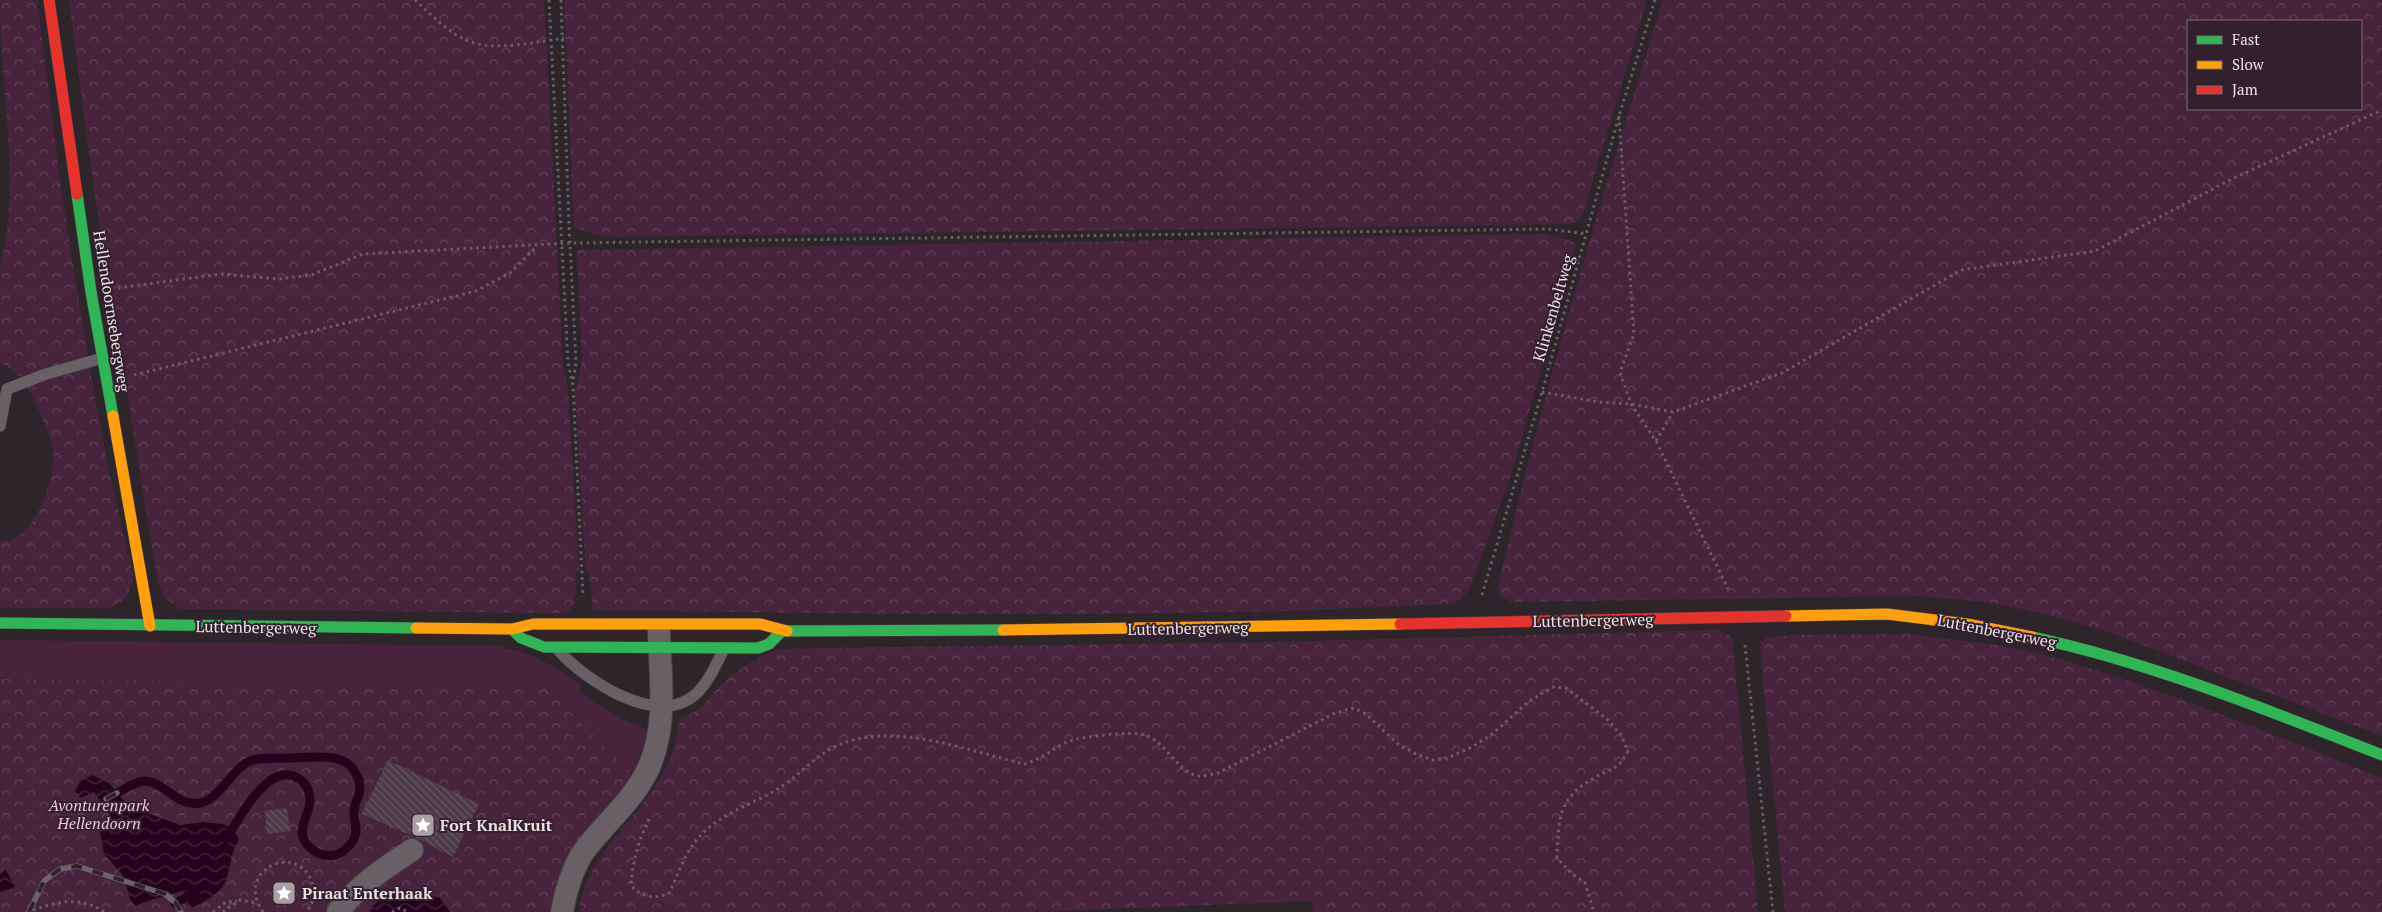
<svg xmlns="http://www.w3.org/2000/svg" width="2382" height="912" font-family="'PT Serif',serif">
	<style>
		.grass { fill: #48243c }
		.forest { fill: url(#forest-crowns); fill-rule: evenodd }
		.water { fill: url(#water-waves) }
		.lines { fill: none; stroke-linecap: round; stroke-linejoin: round }
		.stream { stroke: #26031c; stroke-width: 9 }
		.building { fill: url(#building-back-hatch) }
		.lane-casing { stroke: #494145; stroke-width: 12 }
		.street-casing { stroke: #494145; stroke-width: 24 }
		.fast-casing { stroke: #494145; stroke-width: 12 }
		.slow-casing { stroke: #494145; stroke-width: 12 }
		.jam-casing { stroke: #494145; stroke-width: 12 }
		.path { stroke: #676065; stroke-width: 3; stroke-dasharray: 2.5 4; stroke-linecap: butt }
		.lane { stroke: #686065; stroke-width: 11 }
		.street { stroke: #686065; stroke-width: 22 }
		.fast { stroke: #30b455; stroke-width: 11 }
		.slow { stroke: #ff9f0a; stroke-width: 11 }
		.jam { stroke: #e5322d; stroke-width: 11 }
		.rail-casing { stroke: #6a6467; stroke-width: 5.5 }
		.rail { stroke: #32212c; stroke-width: 4; stroke-dasharray: 11; stroke-linecap: butt }
		.labels { text-anchor: middle; dominant-baseline: central; stroke-width: 4; stroke-linejoin: round; paint-order: stroke }
		.street-label { font-size: 16px; fill: #ece0e7; stroke: #32212c }
		.park-label { font-size: 16px; font-style: italic; fill: #f8bfe4; stroke: #32212c }
		.poi-label { font-size: 16px; font-weight: bold; fill: #ece0e7; stroke: #32212c; text-anchor: start }
	</style>
	<defs>
		<pattern id="forest-crowns" width="20" height="18" patternUnits="userSpaceOnUse" patternTransform="scale(1.25)"><rect width="20" height="18" fill="#48243c"/><path d="M2 6a3 3 0 1 1 6 0M12 15a3 3 0 1 1 6 0" fill="none" stroke="#634458"/></pattern>
		<pattern id="water-waves" width="16" height="10" patternUnits="userSpaceOnUse" patternTransform="scale(1.25)"><rect width="16" height="10" fill="#26031c"/><path d="M0 5q4-4 8 0t8 0" fill="none" stroke="#46273d"/></pattern>
		<pattern id="building-back-hatch" width="6" height="6" patternUnits="userSpaceOnUse" patternTransform="scale(1.25)"><rect width="6" height="6" fill="#4c3b46"/><path d="M-1 5l2 2M0 0l6 6M5-1l2 2" fill="none" stroke="#665761"/></pattern>
	</defs>
	<rect width="100%" height="100%" fill="#2e252b"/>
	<path class="grass" d="M0,640L503,646L504,649C530,650 559,670 581,684L578,691L622,719L648,730L633,775L545,687L0,679Z"/>
	<path class="forest" d="M0,0H37L62,196L91,376L108,467L134,578L126,598L111,608H0V541C34,545 57,475 53,449C50,433 30,386 19,376C14,370 6,367 0,362V268C22,181 0,88 0,0Z
		M69,0H544L563,364L568,391L579,571L576,572L575,601L571,610L561,613L180,609L165,598L158,583L94,190Z
		M564,0H1647L1581,220L1570,224L604,237L574,227Z
		M1663,0H2382V736L2106,631L2032,611L1979,601L1912,596L1510,602L1501,596L1498,587C1543,389 1603,194 1663,0ZM2188,21H2361V109H2188Z
		M1547,234L1577,243L1512,472L1470,587L1462,599L1452,604L1286,611L1087,614H897L593,610L589,571H586L575,393L582,362L577,250Z
		M1720,630L1732,637L1758,912H1314L1313,901L1031,912H579C586,852 639,821 665,770C674,754 677,736 680,719C707,708 708,697 727,679C734,672 765,653 774,651C788,648 806,649 821,648L1275,642Z
		M1907,634C1951,640 1998,643 2041,654C2158,686 2270,734 2382,778V912H1785L1760,647L1764,638L1796,635Z
		M0,679L545,687L633,775L556,912H0Z"/>
	<path class="water" d="M93,775L110,784L128,806L180,825L203,822L223,824L235,831L239,840C228,855 232,878 219,891C212,898 201,903 192,908L190,907L183,891C166,896 151,899 135,906L130,899L124,877L104,854L99,826L111,817L94,792L81,798L75,791L81,780Z
		M6,870L15,887L0,893V874Z
		M418,891L440,898L450,912H370C379,893 399,892 418,891Z"/>
	<g class="lines">
		<path class="stream" d="M117,793C125,789 135,781 145,781C165,782 178,808 200,803C221,798 230,771 248,762C260,756 277,759 289,758C310,758 344,751 355,772C360,780 361,786 359,794C357,800 354,806 354,812C354,823 359,831 353,841C348,848 343,853 335,855C328,856 319,855 313,850C290,833 311,817 310,798C309,789 304,781 296,777C267,763 239,819 226,839
			M175,903L196,893"/>
	</g>
	<path class="building" d="M388,760L479,804L453,857L417,838L362,814Z
		M287,808L290,831L267,834L265,811Z"/>
	<g class="lines">
		<g class="lane-casing">
			<path id="lane" d="M0,426L7,389L46,374L103,358
				M558,650C585,680 657,729 696,694C709,682 716,664 724,649"/>
		</g>
		<g class="street-casing">
			<path id="street" d="M338,912C358,885 385,868 412,850
				M562,912C565,893 573,867 584,851C605,823 635,799 649,767C668,723 660,678 659,632"/>
		</g>
		<g class="fast-casing">
			<path id="fast" d="M77,194L91,292L113,416
				M0,623L416,628
				M512,629L521,638L544,647L758,648L769,644L782,631
				M787,631L1003,630
				M2032,637C2153,663 2267,710 2382,755"/>
		</g>
		<g class="slow-casing">
			<path id="slow" d="M113,416L150,626
				M1786,616L1887,614L1967,624L2032,637
				M416,628L512,629L533,624H760L787,631
				M1003,630L1400,624"/>
		</g>
		<g class="jam-casing">
			<path id="jam" d="M49,0L77,194
				M1400,624L1786,616"/>
		</g>
		<path class="path" d="M415,0C432,15 449,34 471,42C495,51 538,42 564,38
			M549,0L568,363L573,385L583,596
			M561,0L569,225L576,363L573,382
			M1619,116L1634,334L1620,372L1631,404L1656,441L1728,589
			M118,288L221,274L279,279L311,275L363,254L570,243L1549,229L1587,234
			M134,375L476,291L510,273L537,246
			M1542,392L1599,402L1631,404L1673,412L1782,373L1961,270L2095,251L2232,179L2382,110
			M1656,441L1673,412
			M1482,595L1542,392L1619,116L1655,0
			M1745,645L1773,912
			M649,819C639,840 632,862 631,886C643,897 653,900 669,893C677,878 682,860 692,846C712,816 747,807 776,790C795,779 809,762 827,751C884,716 966,751 1025,764C1042,759 1054,747 1070,741C1083,736 1132,731 1145,735C1166,742 1180,775 1199,776C1205,776 1212,774 1218,773L1335,713L1354,708L1366,714L1398,744L1414,753L1432,760L1447,758L1472,747L1491,735L1529,701L1553,687L1566,688L1607,719L1621,735L1628,751C1617,771 1614,767 1596,777C1557,798 1559,818 1557,858L1571,873L1585,883L1594,912
			M27,912C53,903 79,894 104,912
			M213,912L226,902L237,901
			M223,912L240,900L257,903
			M263,912C232,867 304,840 313,887C315,896 312,906 306,912
			M392,912L400,908L408,912"/>
		<use href="#lane" class="lane"/>
		<use href="#street" class="street"/>
		<use href="#fast" class="fast"/>
		<use href="#slow" class="slow"/>
		<use href="#jam" class="jam"/>
		<g class="rail-casing">
			<path id="rail" d="M106,799L117,793
				M29,912L44,881L60,869L77,866L165,894L176,903L181,912"/>
		</g>
		<use href="#rail" class="rail"/>
	</g>
	<defs>
		<g id="sight-square" transform="scale(1.25)"><rect x="-9" y="-9" width="18" height="18" rx="4" fill="#aa9fa5" stroke="#32212c"/><path d="M0-6L1.8-2.2L6-1.7L2.9 1.2L3.7 5.4L0 3.3L-3.7 5.4L-2.9 1.2L-6-1.7L-1.8-2.2Z" fill="#fff"/></g>
	</defs>
	<g fill-rule="evenodd">
		<use href="#sight-square" x="423" y="825"/>
		<use href="#sight-square" x="284" y="893"/>
	</g>
	<g class="labels">
		<g class="street-label">
			<text transform="translate(1553 308) rotate(-74)">Klinkenbeltweg</text>
			<text transform="translate(112 311) rotate(81)">Hellendoornsebergweg</text>
			<text transform="translate(1593 620) rotate(-1)">Luttenbergerweg</text>
			<text transform="translate(256 627) rotate(1)">Luttenbergerweg</text>
			<text transform="translate(1188 628) rotate(-1)">Luttenbergerweg</text>
			<text transform="translate(1997 631) rotate(11)">Luttenbergerweg</text>
		</g>
		<g class="park-label">
			<text x="99" y="805">Avonturenpark<tspan x="99" dy="18">Hellendoorn</tspan></text>
		</g>
		<g class="poi-label">
			<text x="440" y="825">Fort KnalKruit</text>
			<text x="302" y="893">Piraat Enterhaak</text>
		</g>
	</g>
	<rect x="2187" y="20" width="175" height="90" fill="#32212c" stroke="#7c6d77"/>
	<rect x="2197" y="36" width="25" height="8" fill="#30b455" stroke="#7c6d77"/>
	<text x="2232" y="45" font-size="15" fill="#ece0e7">Fast</text>
	<rect x="2197" y="61" width="25" height="8" fill="#ff9f0a" stroke="#7c6d77"/>
	<text x="2232" y="70" font-size="15" fill="#ece0e7">Slow</text>
	<rect x="2197" y="86" width="25" height="8" fill="#e5322d" stroke="#7c6d77"/>
	<text x="2232" y="95" font-size="15" fill="#ece0e7">Jam</text>
</svg>
